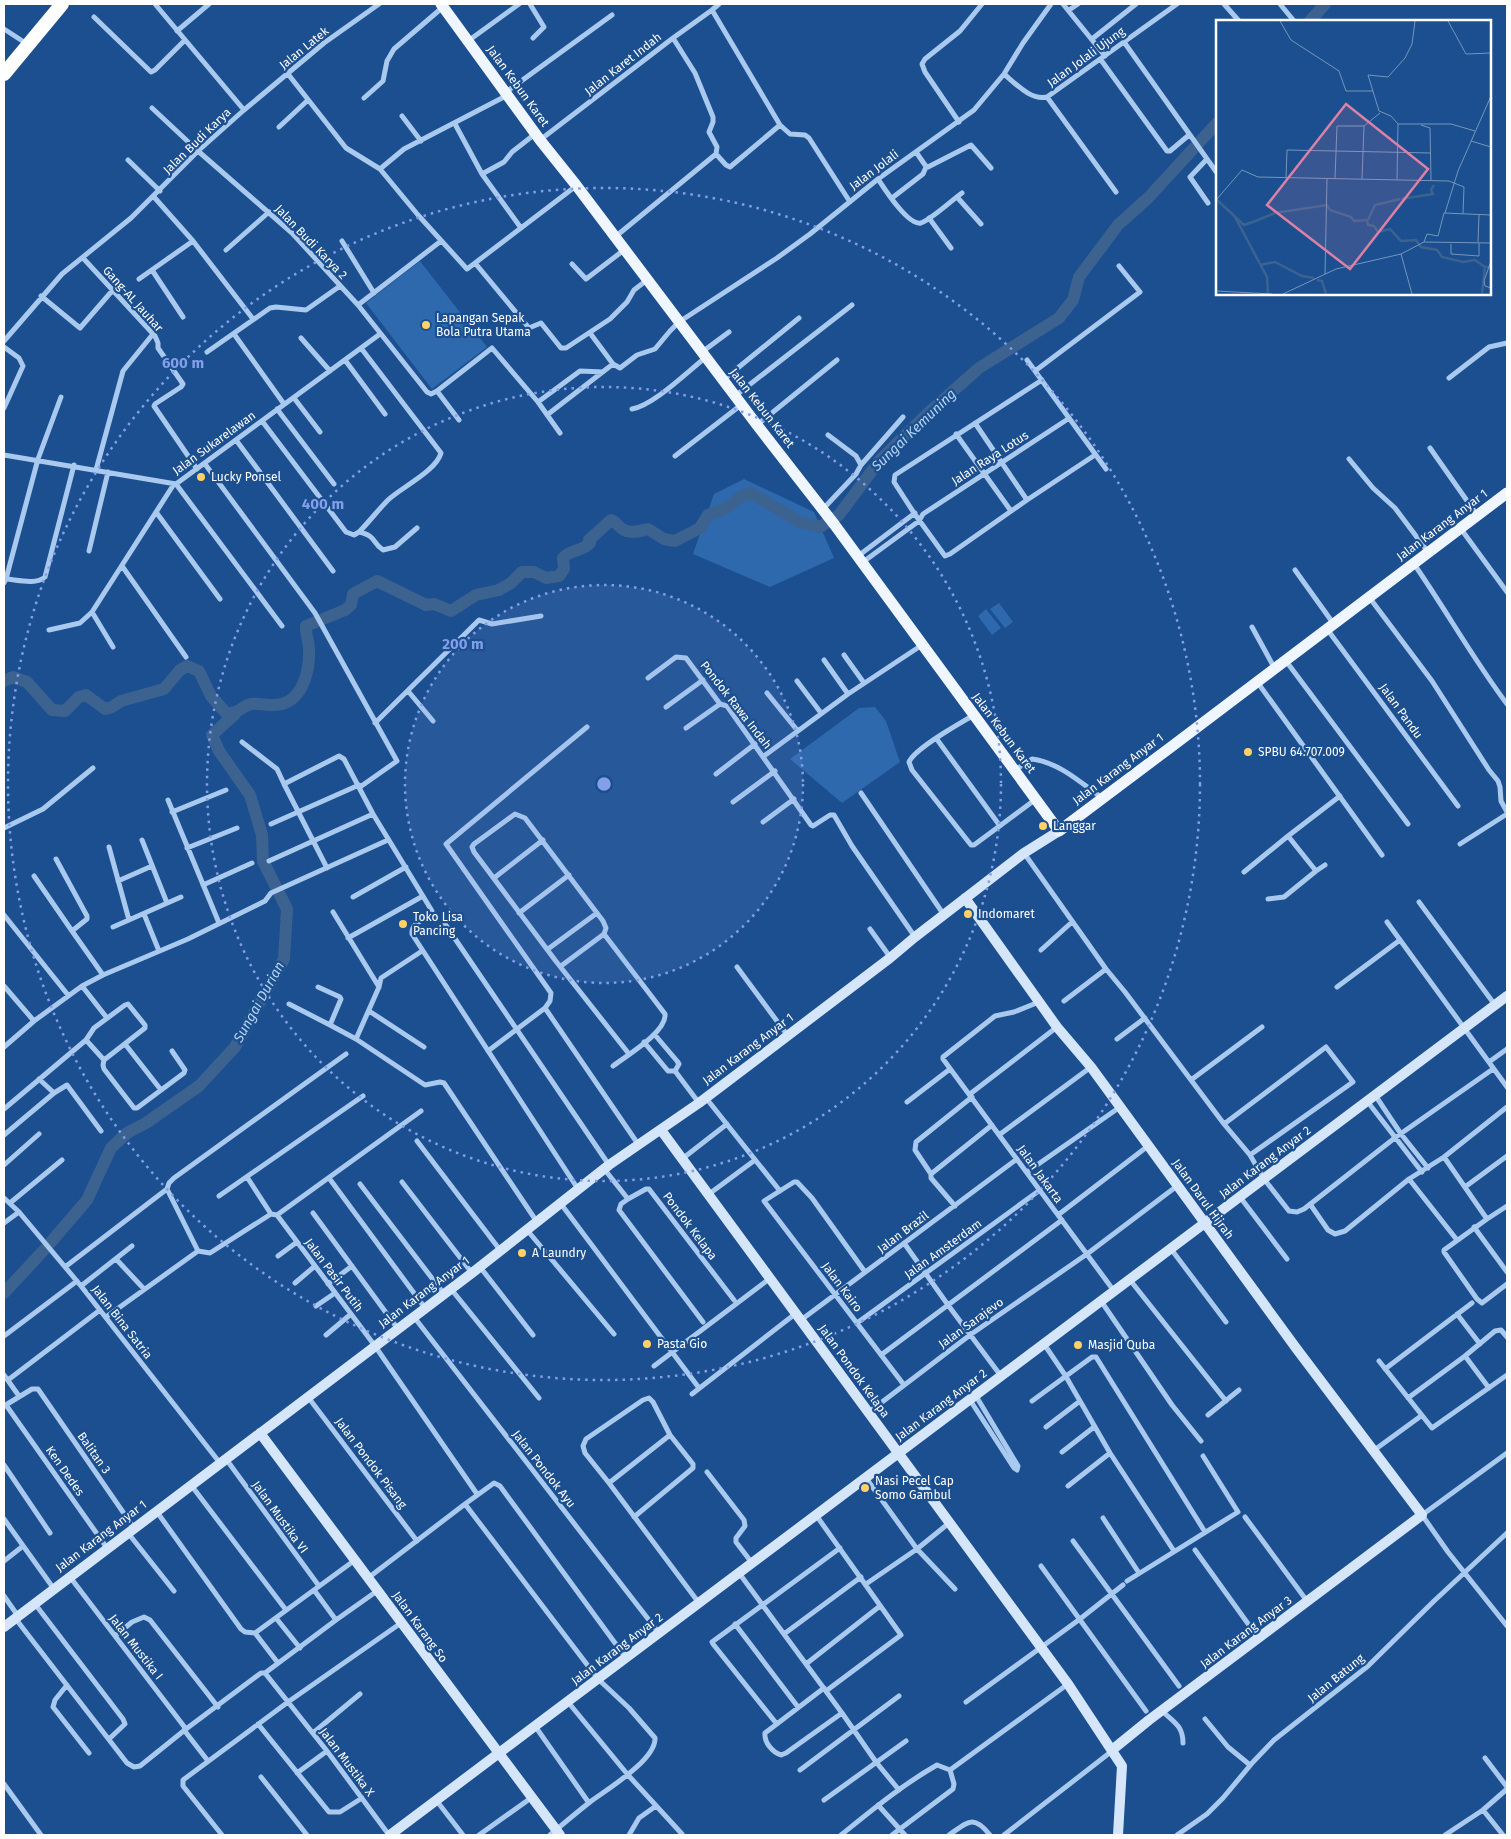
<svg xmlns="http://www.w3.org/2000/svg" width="1511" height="1839" font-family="'Fira Sans',sans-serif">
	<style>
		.green { fill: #2e69ad }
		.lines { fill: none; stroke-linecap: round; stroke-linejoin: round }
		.river { stroke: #3c6290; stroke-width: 12 }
		.street { stroke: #a9c9ee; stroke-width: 5 }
		.secondary { stroke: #d6e6fa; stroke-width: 10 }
		.primary { stroke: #f0f6ff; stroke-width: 11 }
		.highway { stroke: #fff; stroke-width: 14 }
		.ring { fill: none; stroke: #839eea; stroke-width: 2.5; stroke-dasharray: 2.5 5 }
		.poi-dot { fill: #ffd166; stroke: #1b4f8f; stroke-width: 2 }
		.labels { text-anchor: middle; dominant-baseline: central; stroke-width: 4.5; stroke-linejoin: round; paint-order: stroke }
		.street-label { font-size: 12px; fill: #fff; stroke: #1b4f8f }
		.poi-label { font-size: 12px; fill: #fff; stroke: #1b4f8f; text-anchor: start }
		.water-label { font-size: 14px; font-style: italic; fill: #b5d3f5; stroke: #1b4f8f }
		.inset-river { fill: none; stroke: #3c6290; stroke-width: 2.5 }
		.inset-road { fill: none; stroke: #7695bc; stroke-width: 1 }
		.view { fill: #dd80a5; fill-opacity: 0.15; stroke: #dd80a5; stroke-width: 2.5 }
		.inset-edge { fill: none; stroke: #fff; stroke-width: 2.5 }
		.centre { fill: #839eea; stroke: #1b4f8f; stroke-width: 2.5 }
		.ring-label { font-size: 15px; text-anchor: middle; font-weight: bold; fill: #839eea; stroke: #1b4f8f; stroke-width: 4.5; stroke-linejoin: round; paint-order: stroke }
	</style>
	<rect width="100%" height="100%" fill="#1b4f8f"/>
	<path class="green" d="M420,261L487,347L432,389L366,303Z
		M744,479L814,512L834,558L770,587L693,554L714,494Z
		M999,603L1013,622L1005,628L990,609Z
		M986,609L1001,628L992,635L978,616Z
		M875,707L886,721L900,762L842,803L790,759L859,708Z"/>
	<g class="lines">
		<path class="river" d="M1310,21L1325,4
			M4,681L13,677L27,682L52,710L65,711L79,697L86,695L105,709L112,707L121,701L164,689L180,670L187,666L199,671L211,696L226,713C240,714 241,706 251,704C261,703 272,707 282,704C304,698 310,668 309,649C309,641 305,634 306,626L345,610L351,605L353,594L377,581L426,605L434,604L451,611L476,595L499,590L511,583L522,572H534L546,578L559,576L564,569L563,558C570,549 582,552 590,543L589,540L611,520C617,522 618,527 624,530C631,534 640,531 648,529L664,539L675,541L700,528L708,515L725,509L742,496L751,493L800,522L820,527L839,515L880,460L926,415L979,368L1059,318L1073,300L1079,277L1118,225L1148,198L1217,123
			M51,1242L87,1200L111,1148L127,1133L146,1123L199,1086L235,1047L284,959L287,909L263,861L262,835L250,795L219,751L212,735L235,714
			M4,1293L44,1250"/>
		<path class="street" d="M155,4L244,110
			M530,4L544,27L533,38
			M1063,4L1105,56
			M1224,4L1239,21
			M1280,4L1294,21
			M1069,10L1078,4
			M94,17L151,72L155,70L185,40
			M4,29L24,42
			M177,31L209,4
			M673,38L695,73L713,117V122L709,132L717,147L716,154
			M1092,39L1136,4
			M468,41L519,4
			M1124,42L1217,173
			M1101,60L1167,151H1170L1189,135
			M288,74L346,148L380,169L418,215L467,269L475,263L529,328L541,323L561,348H566L610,319L627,302L634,290L647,280
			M1004,74C1015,83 1031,101 1047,97L1177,4
			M1047,97L1116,192
			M364,98L383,81L387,61L394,49L443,7
			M152,108L198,151L292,233L358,305L427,392L431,394L437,391L459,420
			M402,116L421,141
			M959,122L925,72L922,64L925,59L960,31L982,4
			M455,124L482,174L504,162L512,152L535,134
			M780,125L790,134L805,135L809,138L850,202
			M279,127L308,100
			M540,140L673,38L712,10L719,4
			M916,152L925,165L928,167L971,145L991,168
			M1207,159L1190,177L1208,203
			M128,160L160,191
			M380,169L404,149L502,98L506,92L612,15
			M482,174L521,228
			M878,179C884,188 908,226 921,223C932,219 952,200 962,193
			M154,197L193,241L253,319
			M957,197L981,224
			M892,198L923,174L926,167
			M929,218L951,248
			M615,237L716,154L726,165L730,167L780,125L712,10
			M342,241L374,293
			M226,250L269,212
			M83,258L155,336L158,343V348L183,384L181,387L155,404L154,406L197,469
			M475,263L576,186
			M572,264L586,279L624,250
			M152,270L183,317
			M139,279L193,241
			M41,296L80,328L112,291
			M358,305L441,241
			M590,333L613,364
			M234,334L284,404
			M301,338L330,371
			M4,341L62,274L131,218L198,151L244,110L324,43L379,4
			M4,347L19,358L23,366L4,408
			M207,352L270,308L276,307L306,310L340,286
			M702,352L729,332
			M345,360L385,414
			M1027,360L1106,469
			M1035,371L1140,292L1119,266
			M1449,378L1489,347L1507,343
			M723,380L799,318
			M1042,380L895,475L894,482L914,513L945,556L950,554L1027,500L1095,455
			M437,391L492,348L538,402L560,433
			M735,396L852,305
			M294,398L320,432
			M538,402L580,371L603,372
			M277,409L334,484
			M632,409C654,405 687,372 705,358
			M547,415L613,364L620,368L637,355L655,349L670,331L679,322L777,258L810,234L878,179L974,110L1004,74L1023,43L1051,4
			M262,421L346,532L354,535L359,532C369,522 378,510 388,500C402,487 436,471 441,453L361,348
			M975,423L1027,500
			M757,425L837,360
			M956,434L1011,511
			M236,440L333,571
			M1430,448L1477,515
			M4,455L176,484L380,334
			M675,456L741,405
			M1349,459L1373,488L1395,508L1428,552
			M205,464L315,613L397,761L360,787
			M861,465L903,417
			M96,470L123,371L153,334
			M176,484L282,626
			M823,509L856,474L861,465L856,456L828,435
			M156,512L220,599
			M1461,529L1507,592
			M359,532C377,536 371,542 383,550L395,547L417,528
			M89,551L108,472
			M858,556L915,513
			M863,562L919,521L923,514L1068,419
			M1414,564C1446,610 1473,659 1507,704
			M122,566L186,657
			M1295,570L1333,623
			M6,579L38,459L61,397
			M4,583L6,579C18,580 36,585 45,577L74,465
			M1369,597L1432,681L1489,770L1498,781L1500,787L1501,801L1507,812
			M92,612L113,647
			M1252,627L1275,669
			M1327,629L1458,806
			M49,630L80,623L92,612L174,484
			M844,655L864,683
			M824,660L848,694
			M1286,661L1408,824
			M648,678L676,657L686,658L720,704L727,706L811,825L813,826L830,815H834L852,846L915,937
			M797,681L821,713
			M1258,683L1382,855
			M408,691L433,721
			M767,693L797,730
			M666,707L703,680
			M974,715C959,724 915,748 909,762L912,770L971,845H974L1036,799
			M375,723L479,620L492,624L541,616
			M686,728L720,704
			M936,738L1000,826
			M242,742L277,769L284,784L339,756L344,759L373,814L432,911C427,921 411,921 412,934L578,1189
			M764,756L848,694L922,645
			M1015,770L1032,759C1060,763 1080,782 1102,798
			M716,774L755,744
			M284,784L327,868
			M861,793L944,915
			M168,800L219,923
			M733,802L775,771
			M172,812L226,790
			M763,822L794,799
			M271,824L359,785
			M4,828L43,809L93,768
			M142,840L167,903
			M1460,844L1507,814
			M109,847L129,920
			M187,848L237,828
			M1024,853L1106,969L1125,992L1224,1124L1250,1155L1264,1179L1289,1211L1297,1212L1304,1209L1396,1137L1493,1069
			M56,859L87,916V919L72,931L103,975
			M269,861L373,814
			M1316,871L1325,865
			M1244,872L1288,836
			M34,876L72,931
			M494,878L543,840
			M118,881L152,866
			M203,885L252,863
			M353,897L406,867
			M1268,899L1284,897L1316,871L1288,836L1340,796
			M1419,902L1495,1005
			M333,912L379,987
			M519,913L569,875
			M144,914L159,951
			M4,915L68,995
			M1387,922L1507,1087
			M445,924L609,1165
			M113,927L181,897
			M870,929L890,957
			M348,938L423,896
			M548,949L597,913
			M1041,950L1072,922
			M422,951L381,978L379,987L356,1039L425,1085L440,1082L444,1083L537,1222
			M561,966L604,934
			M737,967L788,1036
			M4,986L34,1021
			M82,986L107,1018
			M318,987L340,997L341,999L330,1025L356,1039
			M1337,987L1400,940
			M1064,1001L1106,969
			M1039,1002L1014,1012L995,1016L943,1057V1059L1114,1291
			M289,1004L330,1025
			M545,1008L638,1144
			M369,1011L424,1047
			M655,1035L677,1061L679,1064L675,1071
			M1117,1039L1145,1018
			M86,1040L104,1060L103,1065L104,1069L134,1108H137L184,1073L185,1070L172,1051
			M644,1042L668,1071H675
			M125,1044L161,1090
			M4,1047L34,1021L82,986L103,975L188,939L265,901L271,893L388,840
			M488,1051L545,1008L550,1001L551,993L446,844L587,727
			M1489,1062L1507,1049
			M613,1066C626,1056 667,1032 665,1014L604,934L606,928L603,921L525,818L515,814L474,844L472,847L474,852L555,960L629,1054
			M675,1071L699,1103
			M39,1079L54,1093
			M1191,1080L1262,1027
			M970,1094L1057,1027
			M1375,1095L1401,1134L1428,1168
			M706,1098L780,1191
			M1367,1101L1422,1172
			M907,1102L950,1069
			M4,1109L86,1040L94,1028L125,1005L128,1004L145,1025V1028L104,1060
			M1224,1124L1326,1047L1353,1082L1250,1155
			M4,1135L54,1093L67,1085L101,1131
			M999,1135L1091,1067
			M417,1141L500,1250
			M1444,1157L1487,1219L1507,1206
			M682,1159L727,1124
			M4,1165L39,1134
			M605,1170L628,1199L646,1189H649L734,1300
			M1027,1172L1120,1107
			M931,1174L992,1125
			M247,1177L271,1214
			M329,1178L425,1308
			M1409,1179L1457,1240
			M402,1182L472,1273
			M360,1184L444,1294
			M1465,1187L1507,1156
			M167,1189L198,1251L210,1253L271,1214L277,1215L421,1111
			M709,1194L755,1160
			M219,1196L363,1096
			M1240,1197L1287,1259
			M4,1198L19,1212L81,1286L220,1463
			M628,1199L621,1204L619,1210L703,1322
			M10,1203L62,1160
			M561,1204L699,1388
			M1310,1204L1328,1230L1335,1234L1345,1231L1409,1179L1444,1157L1507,1107
			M955,1206L931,1178V1174L915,1150L916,1142L972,1097
			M313,1213L398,1329
			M277,1215L375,1346L477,1494
			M1058,1215L1148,1146
			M1487,1219L1444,1250V1252L1477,1299L1482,1303L1507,1284
			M4,1223L19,1212
			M1474,1227L1507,1272
			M527,1230L614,1334
			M904,1243L948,1305L1001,1376
			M1171,1249L1226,1322
			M278,1256L297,1242
			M116,1259L144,1289
			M65,1267L167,1189L169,1183L174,1178L346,1054
			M480,1267L533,1335
			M865,1272L812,1198L797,1182H794L764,1201L904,1385
			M1130,1280L1226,1401
			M295,1283L315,1266
			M328,1284L352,1266
			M81,1286L132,1246
			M451,1289L539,1398
			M1101,1301L1172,1405L1201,1441
			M316,1306L335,1293
			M1457,1314L1480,1344
			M106,1317L198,1251
			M414,1317L659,1633
			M801,1320L1017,1159
			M857,1323L1040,1190
			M326,1335L351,1314
			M4,1336L77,1281
			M1044,1344L1065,1375L1110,1453L1174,1551
			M881,1355L1062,1220
			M1465,1356L1489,1388
			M1379,1361L1432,1428L1507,1375
			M654,1366L769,1279
			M1385,1369L1472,1303
			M4,1375L19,1396
			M8,1380L100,1310
			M692,1394L795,1314
			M308,1397L417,1541
			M1408,1398L1465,1356L1495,1331L1501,1330L1507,1337
			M970,1400L1014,1468L1017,1470L1018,1466L976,1396
			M1032,1401L1092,1357H1096L1205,1532
			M6,1405L107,1548
			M4,1406L32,1389H38L134,1528
			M869,1412L970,1335L1087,1254L1177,1186
			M1208,1415L1239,1390
			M1046,1427L1080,1401
			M1373,1451L1421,1416
			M1062,1452L1094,1427
			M1507,1453L1422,1515L1448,1552L1507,1626
			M226,1459L319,1586
			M4,1465L50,1533
			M707,1472L744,1520L745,1526L736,1538V1542L752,1563
			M866,1478L917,1549L955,1589
			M609,1483L670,1435
			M191,1485L286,1610
			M1068,1486L1110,1453
			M157,1512L241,1629L245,1632L255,1633L278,1663
			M816,1515L901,1635L826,1691
			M634,1517L693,1468V1464L670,1435L653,1402L649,1398L643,1400L586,1439L583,1446L585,1453L609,1483L699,1603
			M1245,1517L1307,1601
			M1103,1518L1139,1573
			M4,1519L54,1589
			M128,1533L174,1591
			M1073,1541L1179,1686
			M1195,1550L1259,1639
			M4,1561L23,1546
			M1041,1566L1146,1711
			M739,1573L842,1713L876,1762L899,1790
			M70,1577L186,1729
			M368,1578L465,1504
			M1127,1581L1238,1512L1203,1456
			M866,1584L917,1549L949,1523
			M314,1590L336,1620L377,1591
			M4,1596L18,1616
			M35,1604L123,1719L125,1724L109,1739
			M15,1618L127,1763L134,1767L140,1766L186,1729L261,1673H265L336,1620
			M276,1618L300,1648
			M735,1624L798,1707
			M255,1633L355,1560
			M784,1634L861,1577
			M115,1636L132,1622L144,1617L150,1620L218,1707
			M806,1664L880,1606
			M265,1673L327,1751L389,1835
			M67,1685L55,1700L53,1707L89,1753
			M824,1688L765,1733C764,1742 772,1752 781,1755L786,1753L842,1713
			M568,1702L628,1775L682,1834
			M966,1702L1080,1619L1123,1585
			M1162,1711C1174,1722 1183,1726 1183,1743
			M1205,1719L1228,1747L1250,1765
			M776,1723L713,1644L712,1642L840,1548
			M258,1724L329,1812H340L362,1798
			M535,1726L589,1803
			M184,1730L208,1761
			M313,1733L360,1694
			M1485,1758L1507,1787
			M800,1770L899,1696
			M297,1773L327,1751
			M261,1777L307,1835
			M4,1784L41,1835
			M436,1800L463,1835
			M824,1800L906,1741
			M878,1805L905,1835
			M1483,1810L1503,1835
			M222,1835L183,1786V1780L288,1702L401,1623
			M479,1835L531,1798
			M550,1835C563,1824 576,1813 590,1802C606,1790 656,1760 655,1738L629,1708L598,1679L465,1504L494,1483L500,1486L626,1658
			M629,1835L639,1818L656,1806
			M841,1835C872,1810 902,1785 937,1765L950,1770L1068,1684
			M892,1835L953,1789L954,1784L950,1770
			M949,1835C968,1822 973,1814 990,1835
			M1004,1835L1112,1751
			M1177,1835L1207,1814L1223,1798L1253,1762L1274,1740L1368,1666L1434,1601L1507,1533
			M1445,1835L1483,1810L1507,1789"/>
		<path class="secondary" d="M965,898L1057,1027L1091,1067L1296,1348L1422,1515L1149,1720L1112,1750
			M661,1130L1068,1684L1122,1766L1118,1835
			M260,1433L560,1835
			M4,1627L472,1273L609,1165L699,1103L890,958L915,937L1024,853L1059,831
			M390,1835L1507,996"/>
		<path class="primary" d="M441,4L540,140L576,185L757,425L834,524L1059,831C1209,719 1358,605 1507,493"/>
		<path class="highway" d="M4,74L62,4"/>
	</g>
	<circle cx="604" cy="784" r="199" fill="#839eea" fill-opacity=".12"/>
	<g class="ring">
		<circle cx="604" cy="784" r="199"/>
		<circle cx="604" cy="784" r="397"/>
		<circle cx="604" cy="784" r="596"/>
	</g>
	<g class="poi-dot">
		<circle cx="426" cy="325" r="5"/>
		<circle cx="201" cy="477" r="5"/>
		<circle cx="1248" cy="752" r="5"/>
		<circle cx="1043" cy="826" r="5"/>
		<circle cx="968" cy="914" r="5"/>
		<circle cx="403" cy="924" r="5"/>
		<circle cx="522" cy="1253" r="5"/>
		<circle cx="647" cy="1344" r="5"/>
		<circle cx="1078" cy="1345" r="5"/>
		<circle cx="865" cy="1488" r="5"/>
	</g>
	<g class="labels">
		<g class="street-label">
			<text transform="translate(304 48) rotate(-39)">Jalan Latek</text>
			<text transform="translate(1086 57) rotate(-36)">Jalan Jolali Ujung</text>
			<text transform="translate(623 64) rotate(-38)">Jalan Karet Indah</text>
			<text transform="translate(518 86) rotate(54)">Jalan Kebun Karet</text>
			<text transform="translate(197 141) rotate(-44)">Jalan Budi Karya</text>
			<text transform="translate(874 170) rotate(-37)">Jalan Jolali</text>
			<text transform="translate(311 242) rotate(46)">Jalan Budi Karya 2</text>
			<text transform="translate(133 299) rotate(48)">Gang-AL Jauhar</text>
			<text transform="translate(762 408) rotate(52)">Jalan Kebun Karet</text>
			<text transform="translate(214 443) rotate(-36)">Jalan Sukarelawan</text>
			<text transform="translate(990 458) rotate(-33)">Jalan Raya Lotus</text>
			<text transform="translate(1442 525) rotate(-37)">Jalan Karang Anyar 1</text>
			<text transform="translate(736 705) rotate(52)">Pondok Rawa Indah</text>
			<text transform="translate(1401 711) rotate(54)">Jalan Pandu</text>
			<text transform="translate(1004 733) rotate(53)">Jalan Kebun Karet</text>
			<text transform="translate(1118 769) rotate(-37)">Jalan Karang Anyar 1</text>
			<text transform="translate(748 1049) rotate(-37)">Jalan Karang Anyar 1</text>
			<text transform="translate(1265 1162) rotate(-37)">Jalan Karang Anyar 2</text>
			<text transform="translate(1040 1174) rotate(54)">Jalan Jakarta</text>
			<text transform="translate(1203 1199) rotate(54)">Jalan Darul Hijrah</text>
			<text transform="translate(690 1226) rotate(53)">Pondok Kelapa</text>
			<text transform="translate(903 1232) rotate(-37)">Jalan Brazil</text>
			<text transform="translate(943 1249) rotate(-36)">Jalan Amsterdam</text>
			<text transform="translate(334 1275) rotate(53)">Jalan Pasir Putih</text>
			<text transform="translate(842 1287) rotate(53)">Jalan Kairo</text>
			<text transform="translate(424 1292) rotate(-37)">Jalan Karang Anyar 1</text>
			<text transform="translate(122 1322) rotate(52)">Jalan Bina Satria</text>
			<text transform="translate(971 1323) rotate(-36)">Jalan Sarajevo</text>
			<text transform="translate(854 1371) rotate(54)">Jalan Pondok Kelapa</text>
			<text transform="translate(941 1405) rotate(-37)">Jalan Karang Anyar 2</text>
			<text transform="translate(94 1453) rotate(55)">Balitan 3</text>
			<text transform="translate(371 1463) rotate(53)">Jalan Pondok Pisang</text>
			<text transform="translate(544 1469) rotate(52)">Jalan Pondok Ayu</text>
			<text transform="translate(65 1471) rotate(55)">Ken Dedes</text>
			<text transform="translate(280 1517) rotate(54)">Jalan Mustika VI</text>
			<text transform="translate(101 1536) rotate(-37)">Jalan Karang Anyar 1</text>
			<text transform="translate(420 1627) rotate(54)">Jalan Karang So</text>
			<text transform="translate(1246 1632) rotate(-37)">Jalan Karang Anyar 3</text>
			<text transform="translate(136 1647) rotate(52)">Jalan Mustika I</text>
			<text transform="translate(617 1649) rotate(-37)">Jalan Karang Anyar 2</text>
			<text transform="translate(1336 1678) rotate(-39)">Jalan Batung</text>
			<text transform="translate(347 1762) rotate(53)">Jalan Mustika X</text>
		</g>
		<g class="poi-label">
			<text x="436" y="318">Lapangan Sepak<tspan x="436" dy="14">Bola Putra Utama</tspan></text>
			<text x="211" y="477">Lucky Ponsel</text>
			<text x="1258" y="752">SPBU 64.707.009</text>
			<text x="1053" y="826">Langgar</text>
			<text x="978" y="914">Indomaret</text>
			<text x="413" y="917">Toko Lisa<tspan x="413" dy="14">Pancing</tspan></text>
			<text x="532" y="1253">A Laundry</text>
			<text x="657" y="1344">Pasta Gio</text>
			<text x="1088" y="1345">Masjid Quba</text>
			<text x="875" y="1481">Nasi Pecel Cap<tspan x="875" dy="14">Somo Gambul</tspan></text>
		</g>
		<g class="water-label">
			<text transform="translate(914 430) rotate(-44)">Sungai Kemuning</text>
			<text transform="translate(259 1002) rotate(-61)">Sungai Durian</text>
		</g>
	</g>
	<g transform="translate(1216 20)">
		<rect width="275" height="275" fill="#1b4f8f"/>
		<path class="inset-river" d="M0,179L28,205L37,202M185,179L217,174L215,170L218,165M19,197L51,257L52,273M152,200L159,185L184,179M37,202L59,193L111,185L114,190L135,197L138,201L151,200L152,205L158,206L162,212L174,209L185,221L200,220L205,227L221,230L226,237L247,242L259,240L269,247H275M44,245L59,242L86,256L98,258M101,260L106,261L110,274M266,274L269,247"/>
		<path class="inset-road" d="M64,1L75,20L123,51L130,71H157M199,1L196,24L189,38L172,57L152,55L163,91L175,96L182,104H235L259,111M232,1L250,34L275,33M205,105L214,108L215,160M148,106L164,93M255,121L275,127M70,158L71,130L215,133M119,158L121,106H148M146,159L148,106M181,159L182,104M0,180L26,150L42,157L233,161L248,167L247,194M228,193L275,195M229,193L242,151L275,76M208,222L211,214L222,216L228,193M262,222L263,195M235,224V234L263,236V223M185,234L196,274M275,241L268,261L269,266L275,268M109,254L111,159M0,271L56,274M67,274L120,249L185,234L208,222L275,223"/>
		<path class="view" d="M130,84L212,149L134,249L51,185Z"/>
		<rect width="275" height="275" class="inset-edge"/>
	</g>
	<circle cx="604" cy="784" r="8" class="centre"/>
	<g class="ring-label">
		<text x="183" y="368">600 m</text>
		<text x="323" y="509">400 m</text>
		<text x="463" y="649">200 m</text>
	</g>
	<rect width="1511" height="1839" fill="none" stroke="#ffffff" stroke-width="10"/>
</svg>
